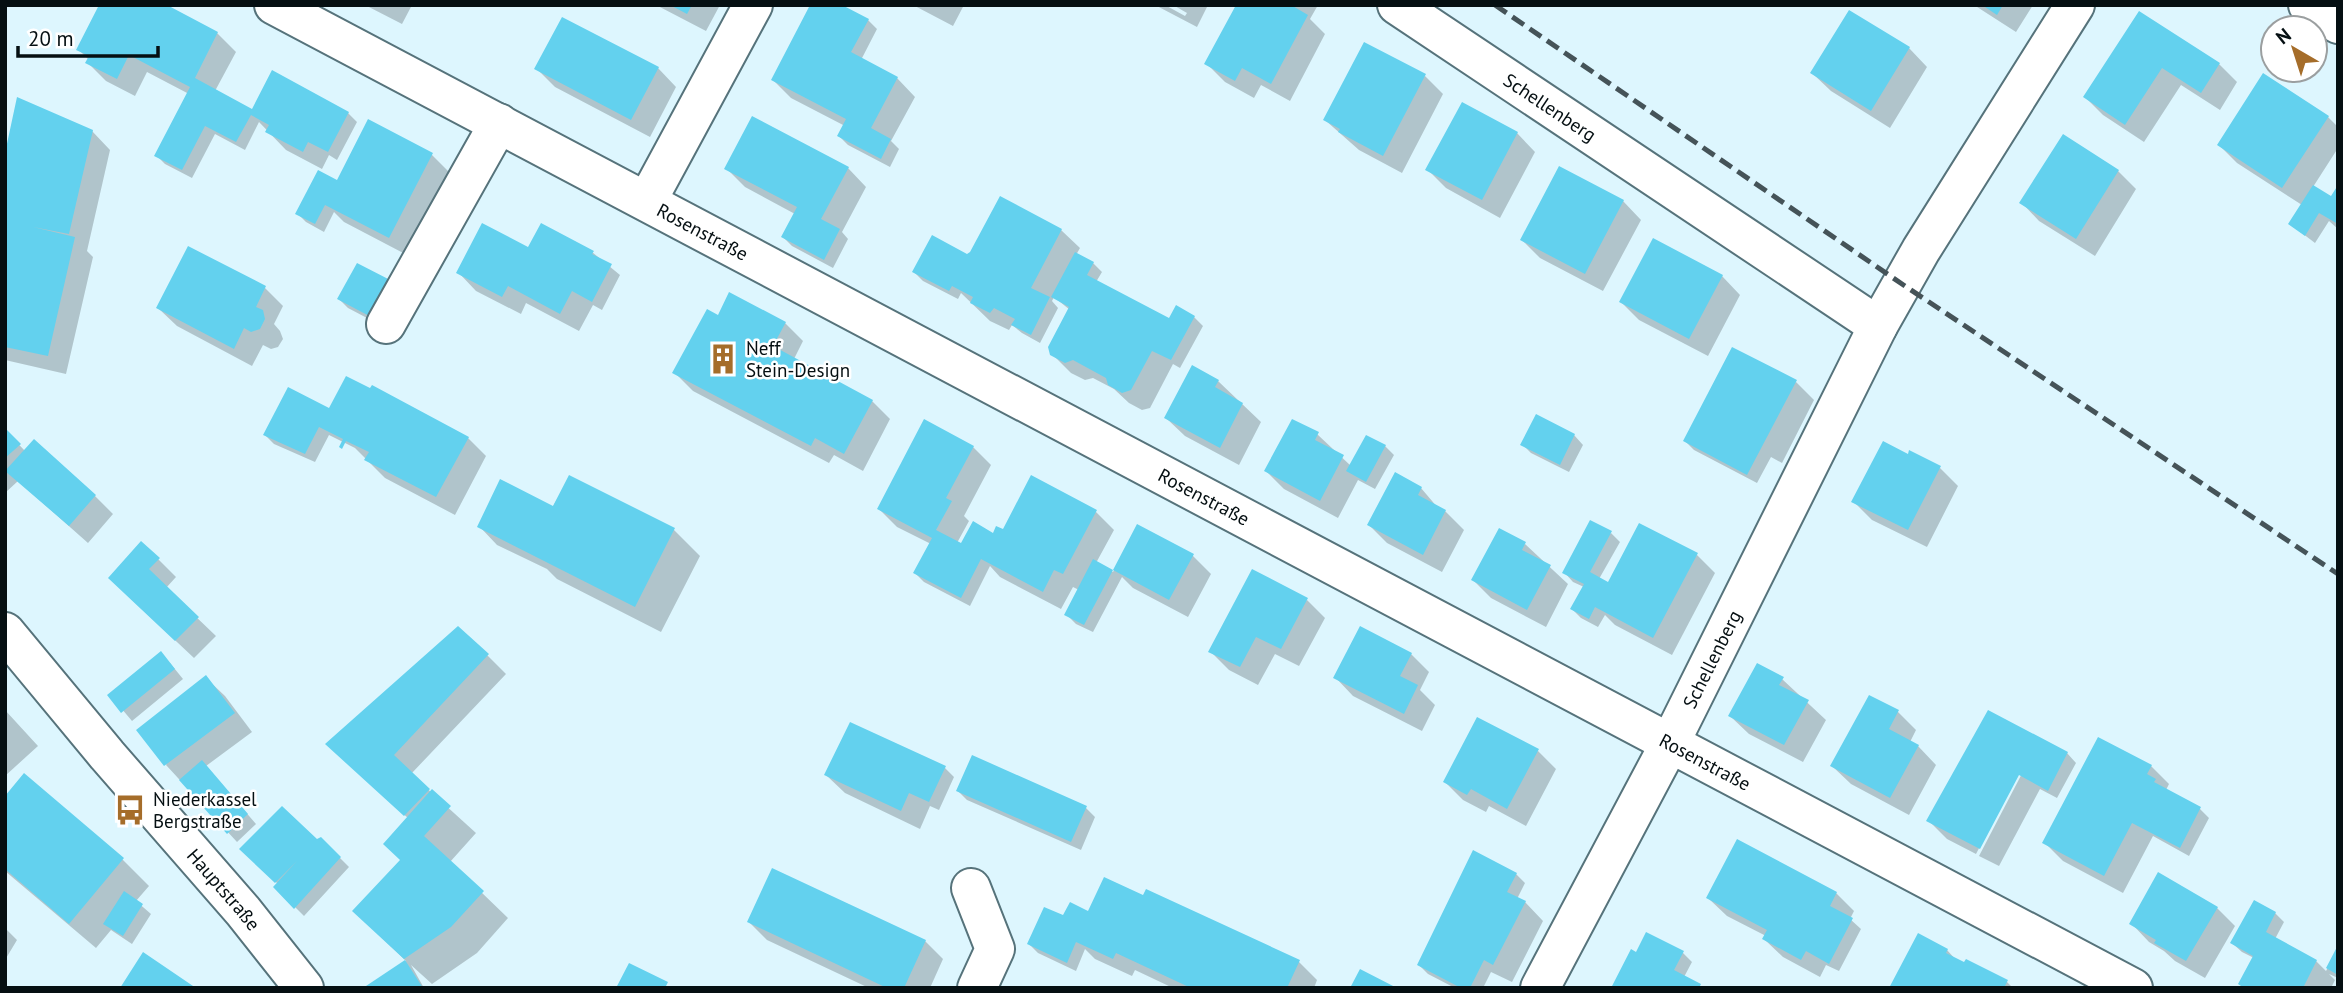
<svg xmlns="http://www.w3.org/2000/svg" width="2343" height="993" font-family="'PT Sans',sans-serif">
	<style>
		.shadow { fill: #0003 }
		.building { fill: #63d1ee }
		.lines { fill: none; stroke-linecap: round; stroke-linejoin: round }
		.minor-casing { stroke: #56737b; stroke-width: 42 }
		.minor { stroke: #fff; stroke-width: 38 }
		.rail { stroke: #455358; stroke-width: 5; stroke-dasharray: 14 7; stroke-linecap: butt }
		.labels { text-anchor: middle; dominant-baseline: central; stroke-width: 5; stroke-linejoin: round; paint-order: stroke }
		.street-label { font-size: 19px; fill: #050f12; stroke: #fff }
		.poi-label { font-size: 19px; fill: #050f12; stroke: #fff; text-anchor: start }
	</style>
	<rect width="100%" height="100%" fill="#ddf6fe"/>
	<path class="shadow" d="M163,5L217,33L236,52L215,91L251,110L348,113L357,122L337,160L329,155L322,169L286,150L259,122L245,150L215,134L192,178L165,164L156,155L189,94L147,72L135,96L106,81L88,63L89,60L78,49Z
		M365,5H412L402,24Z
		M656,5H720L706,31Z
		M913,5H964L953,26Z
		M1155,5H1165L1185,16L1187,13L1173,5H1208L1197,27Z
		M1238,5H1318L1310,19L1325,34L1290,101L1261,85L1254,98L1225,82L1207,64Z
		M1974,5H2033L2016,32Z
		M2140,13L2219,64L2237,82L2220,110L2181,85L2144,142L2103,115L2085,97Z
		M868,20L877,29L861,60L897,78L915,97L891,141L899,149L890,167L848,145L839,136L845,126L791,98L773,80Z
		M1909,48L1927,67L1890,128L1831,91L1812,73Z
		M658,68L676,87L650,137L555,87L537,69Z
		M1425,76L1443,94L1402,173L1359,150L1325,120Z
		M2328,117L2338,127V148L2313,187L2331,198L2338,188V229L2329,221L2315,243L2290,224L2302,205L2237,163L2219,145Z
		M369,122L432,155L450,173L407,255L344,222L334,212L324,232L306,222L297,213L337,182Z
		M92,131L110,150L87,251L93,257L66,374L5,360V160Z
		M1517,133L1535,152L1500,218L1446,188L1428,170Z
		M848,168L866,187L842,232L848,239L833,268L792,246L783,237L795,214L745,187L727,169Z
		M2118,171L2136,189L2095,256L2039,221L2021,202Z
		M1001,198L1061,230L1080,248L1076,255L1093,263L1102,272L1096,282L1170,321L1194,317L1203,326L1180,368L1173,364L1150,408L1142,410L1129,403L1114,389L1093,378L1085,380L1071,373L1052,354L1070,310L1054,297L1052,301L1058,308L1040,343L1022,333L1012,325L1009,330L990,321L961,293L958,299L923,281L914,272L968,257Z
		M1623,201L1641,220L1603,291L1540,258L1522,240Z
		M529,250L592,252L620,275L602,310L593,305L579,331L526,303L521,314L476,291L458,272Z
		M358,265L384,327L348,308L339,299Z
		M1722,276L1740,295L1708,356L1639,320L1621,302Z
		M265,288L283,306L274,324L280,331L283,339L278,347L271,349L263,345L252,366L177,326L158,308Z
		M718,317L785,323L803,341L794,359L872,401L890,419L863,471L834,455L829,463L693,391L674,372Z
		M1218,381L1261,422L1239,465L1185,436L1166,418Z
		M1796,382L1814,400L1782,463L1771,457L1757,483L1694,450L1685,441Z
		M330,411L468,438L486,456L455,515L385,478L355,448L329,435L315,462L274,444L265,435Z
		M5,430L25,451L95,496L113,514L88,543L18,481L5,493Z
		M1317,434L1351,466L1385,446L1394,455L1375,489L1358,480L1338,518L1284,489L1266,471Z
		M1574,435L1583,445L1569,472L1531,453L1522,444Z
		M973,447L991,465L964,516L969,521L957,543L962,546L1003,531L1096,512L1114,530L1096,563L1113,572L1138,526L1193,556L1211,574L1188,617L1133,588L1122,577L1093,632L1076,624L1067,615L1079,590L1073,587L1061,609L1000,577L990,566L970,606L924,582L915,573L931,544L897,527L879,509Z
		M1940,468L1958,486L1927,547L1872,520L1853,501Z
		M570,477L674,530L700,556L661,632L557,579L547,569L497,545L479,526L552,508Z
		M1421,488L1438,508L1445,511L1464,530L1442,572L1387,543L1369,525Z
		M1611,533L1620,542L1599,579L1607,583L1697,555L1715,573L1672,655L1615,625L1605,615L1598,627L1581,618L1572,609L1584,587L1573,582L1564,572Z
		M142,543L176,577L166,588L216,636L194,658L128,596Z
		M1525,544L1568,584L1546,627L1491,598L1473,580Z
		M1307,600L1325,618L1299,666L1275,654L1258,685L1229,670L1210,651Z
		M1411,654L1429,672L1420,690L1435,705L1422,731L1353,696L1335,677Z
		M487,655L506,674L411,774L476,833L450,862L508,918L477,953L432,984L411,965L424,988H367L406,961L381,937L402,861L409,819L346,762Z
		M170,663L183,679L132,721L110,695Z
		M206,678L225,696L252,732L206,766L256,824L237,842L166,765Z
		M1782,679L1826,720L1803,762L1749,734L1730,716Z
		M1869,697L1898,712L1916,730L1910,742L1918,746L1936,765L1909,815L1851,784L1832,766Z
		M5,710L38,746L5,776Z
		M2037,737L1976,854L1947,839L1929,821Z
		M2040,739L2067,753L2076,763L2057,798L2040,789L1999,866L1979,856Z
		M1538,751L1556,769L1526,826L1489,806L1486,812L1463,800L1445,782Z
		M2151,766L2169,784L2166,790L2200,809L2209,818L2189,856L2153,836L2123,893L2063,861L2045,843Z
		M945,768L954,777L939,810L930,806L920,829L845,793L826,775Z
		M25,776L123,860L149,886L136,901L151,914L132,944L111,930L96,948L5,871V799Z
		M958,791L1086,808L1095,817L1081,850L967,800Z
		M321,839L349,867L304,916L275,887L278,884L260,867Z
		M1516,874L1525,883L1517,899L1525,902L1543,921L1512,982L1491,972L1483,988H1455L1428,974L1419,965Z
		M1836,893L1854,911L1850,919L1861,929L1839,971L1826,965L1820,977L1783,957L1764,939L1766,936L1727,916L1708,898Z
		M2217,908L2235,926L2205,978L2175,961L2164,951L2149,942L2131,923Z
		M1089,913L1299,962L1317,980L1314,988H1173L1135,970L1132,976L1095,959L1085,949L1076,971L1038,953L1029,944L1064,918Z
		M2275,913L2284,922L2275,939L2316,961L2326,971L2338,949V978L2329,974L2335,980L2331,988H2244L2240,984L2254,958L2242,952L2232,943Z
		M749,922L925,941L943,959L930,988H869L767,940Z
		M5,928L17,940L5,960Z
		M1947,950L1957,961L2007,982L2013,988H1891Z
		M1683,953L1692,962L1684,977L1702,988H1613L1643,957Z"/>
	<path class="building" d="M99,5H167L218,32L195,78L252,109L272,70L349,112L328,152L308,142L303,152L265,132L269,125L251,115L236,142L205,126L182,170L154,156L190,87L129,55L117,79L85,63L89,56L76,50Z
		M670,5H692L687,14Z
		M810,5H842L869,19L851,52L898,77L871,128L891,139L881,159L837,136L846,119L771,80Z
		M1236,5H1291L1308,15L1271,84L1242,68L1235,81L1204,64Z
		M1982,5H2003L1997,15Z
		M1849,10L1910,47L1871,111L1810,73Z
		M2139,11L2220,63L2201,93L2162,68L2125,125L2083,97Z
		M562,17L659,67L631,120L534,69Z
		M1364,42L1426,74L1383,156L1338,132L1340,129L1323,120Z
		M2263,73L2329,116L2282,188L2217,145Z
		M17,97L93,130L69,234L33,227L75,237L48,356L5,347V153Z
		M1462,102L1518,132L1482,200L1425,170Z
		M752,116L849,167L821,219L840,229L824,260L781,237L797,207L724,169Z
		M368,119L433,153L389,238L325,205L315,224L295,214L318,170L337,180Z
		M2063,134L2119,170L2076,239L2019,203Z
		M1559,166L1624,200L1585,274L1520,240Z
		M2313,185L2331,196L2338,185V224L2319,213L2305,236L2288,224Z
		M1000,196L1062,229L1031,288L1050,297L1031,335L1011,325L1015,319L994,308L990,313L970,303L973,297L952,286L949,291L912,272L932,235L967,254L970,252Z
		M482,223L528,247L541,223L594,251L592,254L612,264L592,302L572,291L560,314L508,286L502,297L456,273Z
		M1653,238L1723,275L1689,339L1619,302Z
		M188,246L266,286L256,307L263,310L265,319L260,329L251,332L244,328L234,349L156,308Z
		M1075,252L1094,262L1087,275L1169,318L1176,305L1195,316L1171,360L1152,351L1131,390L1122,393L1108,385L1106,378L1073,360L1065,363L1050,355L1048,347L1069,307L1051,297Z
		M357,263L394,282L375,319L337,299Z
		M729,292L786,322L773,346L873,400L844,454L815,438L811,446L672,373L707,309L718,315Z
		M1732,347L1797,380L1747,475L1683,441Z
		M1192,365L1219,380L1215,387L1243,403L1220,448L1164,418Z
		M346,376L370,388L372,385L469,437L436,497L364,460L369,452L346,441L342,449L339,447L343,439L319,427L305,454L263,435L288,387L329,408Z
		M1536,414L1575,434L1560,465L1520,445Z
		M924,419L974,446L946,498L952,501L936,530L961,543L973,521L993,533L996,526L1003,529L1031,475L1097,510L1063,574L1054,570L1043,592L981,559L961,598L913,573L932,538L877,509Z
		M1292,419L1319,432L1315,440L1344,455L1320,501L1264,471Z
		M5,428L21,444L5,458Z
		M1366,435L1386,445L1366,482L1346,471Z
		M34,439L96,495L69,526L5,471Z
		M1883,441L1908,454L1909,450L1941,466L1908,530L1851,502Z
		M1395,472L1422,487L1418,495L1446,510L1423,555L1367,525Z
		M569,475L675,528L635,607L477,527L500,479L553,506Z
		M1590,520L1612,531L1590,572L1608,582L1639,523L1698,553L1653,638L1595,607L1589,619L1570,609L1584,584L1562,573Z
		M1137,524L1194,554L1169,600L1113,570Z
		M1499,528L1526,542L1522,550L1551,565L1527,610L1471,580Z
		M141,541L160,558L149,569L199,617L175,641L108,578Z
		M1093,559L1113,570L1084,625L1064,615Z
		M1252,569L1308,598L1281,649L1256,637L1240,667L1208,652Z
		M458,626L489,654L394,755L430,789L404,816L325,744Z
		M1360,626L1412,653L1400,676L1418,685L1404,714L1333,678Z
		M161,651L175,669L121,713L107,695Z
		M1757,663L1784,677L1779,685L1809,700L1784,745L1728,716Z
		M206,675L235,713L164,766L136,730Z
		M1869,695L1899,710L1889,729L1919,745L1890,798L1830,766Z
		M1988,710L2068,752L2048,791L2019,775L1980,849L1926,821Z
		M1477,717L1539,749L1507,809L1471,789L1467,795L1443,782Z
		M850,722L946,766L929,802L909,793L901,811L824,775Z
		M2098,737L2152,765L2147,774L2156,779L2154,782L2201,807L2180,848L2132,823L2104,876L2042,843Z
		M972,755L1087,806L1071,842L956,791Z
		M202,760L248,814L227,834L179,780Z
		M24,773L124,858L69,924L5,869V796Z
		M432,789L451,806L424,836L484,891L451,927L404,959L352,911L400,860L383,844Z
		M282,806L317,839L321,837L341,857L294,909L273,887L297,861L275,883L239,849Z
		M1737,839L1837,892L1830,906L1853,918L1829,964L1806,951L1801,960L1762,939L1767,930L1706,898Z
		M1473,850L1517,873L1507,892L1526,901L1493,965L1484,960L1470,988H1461L1417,965Z
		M772,868L926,940L904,988H887L747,922Z
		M2158,872L2218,907L2186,961L2154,943L2156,940L2129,924Z
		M1104,877L1143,895L1146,889L1300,960L1287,988H1191L1116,953L1113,959L1076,942L1067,963L1027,944L1044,907L1063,915L1070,902L1088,911Z
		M124,891L143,904L123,936L103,924Z
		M2254,900L2276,912L2266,932L2317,960L2303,988H2244L2238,984L2253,956L2230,943Z
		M1646,932L1684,951L1674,970L1701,984L1699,988H1611L1631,949L1636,952Z
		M1918,933L1948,949L1946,953L1964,962L1966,959L2008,980L2004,988H1889Z
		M2338,945V975L2326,968Z
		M143,952L196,988H120Z
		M405,960L423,988H363Z
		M629,963L668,982L665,988H616Z
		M1360,969L1397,988H1350Z"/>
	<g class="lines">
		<g class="minor-casing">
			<g id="minor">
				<path id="s1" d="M274,5L2133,988"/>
				<path id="s2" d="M1397,5L1878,326"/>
				<path d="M2308,5L2338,24"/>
				<path d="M647,201L753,5"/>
				<path d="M386,324L499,123"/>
				<path id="s3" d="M5,632L107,755L243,911L304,988"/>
				<path d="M971,888L995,949L977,988"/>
				<path id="s4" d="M1540,988L1670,743L1878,326L1921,250L2075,5"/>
			</g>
		</g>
		<use href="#minor" class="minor"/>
		<path class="rail" d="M1495,5L1902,284L2338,574"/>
	</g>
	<defs>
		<g id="building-bare" transform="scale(2.415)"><path d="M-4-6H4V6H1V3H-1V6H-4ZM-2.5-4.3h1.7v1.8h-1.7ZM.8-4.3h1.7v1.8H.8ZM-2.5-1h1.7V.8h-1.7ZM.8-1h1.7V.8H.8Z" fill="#a56d2a" stroke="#fff" stroke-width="2.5" paint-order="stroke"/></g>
		<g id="bus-bare" transform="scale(2.415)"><path d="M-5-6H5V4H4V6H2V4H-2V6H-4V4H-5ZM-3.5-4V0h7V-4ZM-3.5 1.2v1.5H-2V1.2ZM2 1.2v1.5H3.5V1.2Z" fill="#a56d2a" stroke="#fff" stroke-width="2.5" paint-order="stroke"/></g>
	</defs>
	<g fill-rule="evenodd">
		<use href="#building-bare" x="723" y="359"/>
		<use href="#bus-bare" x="130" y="810"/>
	</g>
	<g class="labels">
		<g class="street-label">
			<text stroke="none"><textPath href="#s2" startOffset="184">Schellenberg</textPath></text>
			<text stroke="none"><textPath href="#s1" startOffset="485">Rosenstraße</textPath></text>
			<text stroke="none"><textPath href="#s1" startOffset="1052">Rosenstraße</textPath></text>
			<text stroke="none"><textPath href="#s4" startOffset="371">Schellenberg</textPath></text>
			<text stroke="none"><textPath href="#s1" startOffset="1619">Rosenstraße</textPath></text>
			<text stroke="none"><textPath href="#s3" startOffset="338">Hauptstraße</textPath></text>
		</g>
		<g class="poi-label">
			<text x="746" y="348">Neff<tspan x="746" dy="22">Stein-Design</tspan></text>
			<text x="153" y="799">Niederkassel<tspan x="153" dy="22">Bergstraße</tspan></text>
		</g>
	</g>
	<rect width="2343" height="993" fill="none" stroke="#050f12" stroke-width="14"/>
	<g transform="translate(2294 49) rotate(321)"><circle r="33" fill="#ffffff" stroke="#9b9fa0" stroke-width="2"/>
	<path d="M0-5L12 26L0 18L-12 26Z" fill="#a56d2a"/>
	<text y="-10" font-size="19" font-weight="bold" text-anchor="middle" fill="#050f12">N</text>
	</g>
	<path d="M18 46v10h140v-10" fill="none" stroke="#050f12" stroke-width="3.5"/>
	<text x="28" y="46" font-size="21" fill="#050f12" stroke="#ffffff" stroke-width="5" paint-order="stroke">20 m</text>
</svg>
